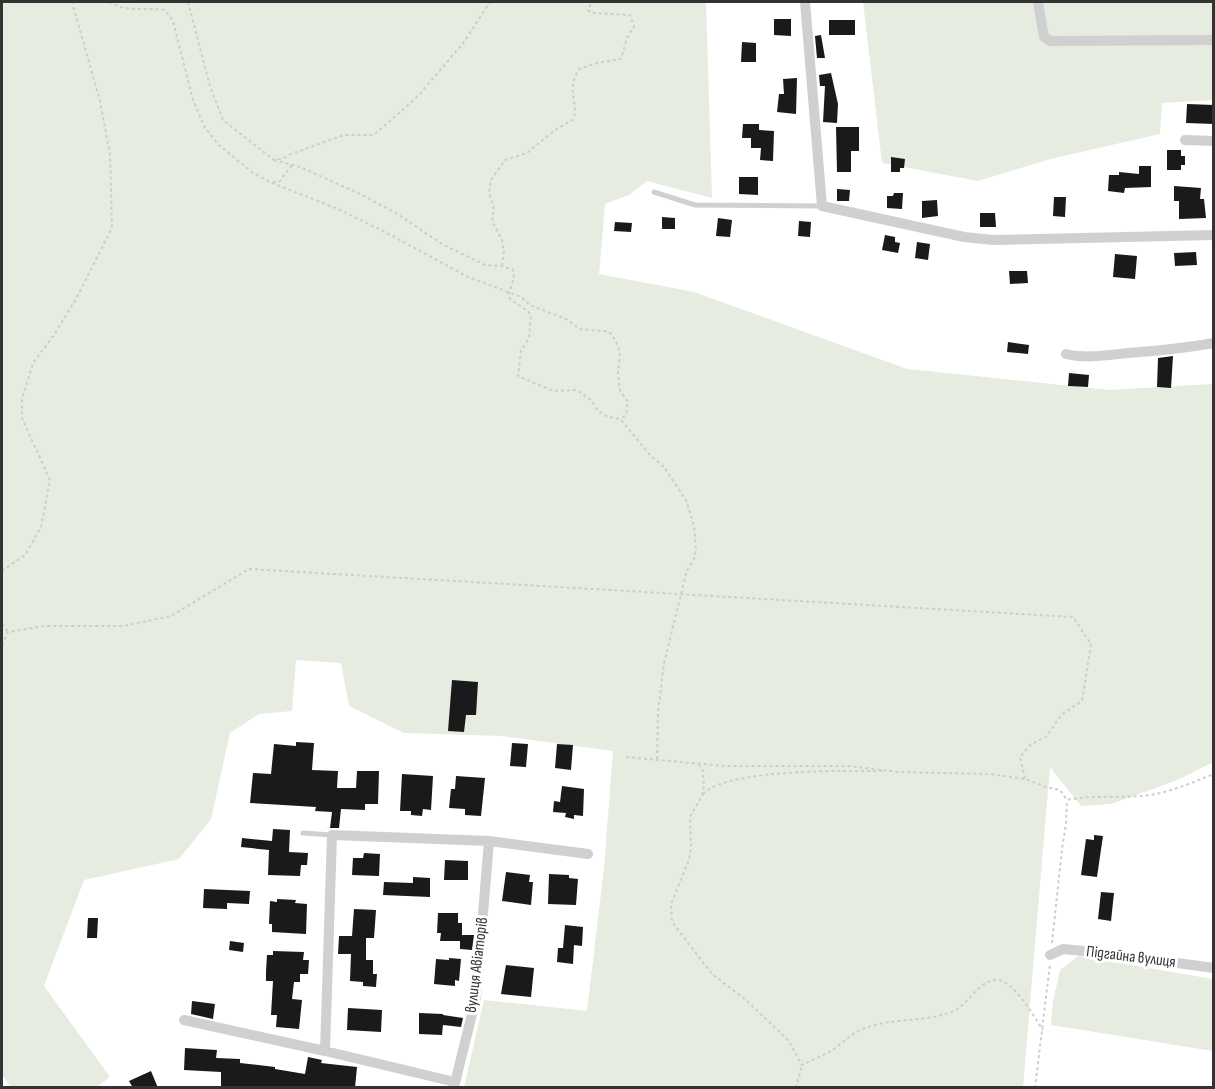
<svg xmlns="http://www.w3.org/2000/svg" width="1215" height="1089" font-family="'Sofia Sans Condensed',sans-serif">
	<style>
		.green { fill: #e6ecdf }
		.building { fill: #1a1a1a }
		.lines { fill: none; stroke-linecap: round; stroke-linejoin: round }
		.path { stroke: #cdcdcd; stroke-width: 2; stroke-dasharray: 3 3; stroke-linecap: butt }
		.lane { stroke: #d0d0d0; stroke-width: 5 }
		.street { stroke: #d0d0d0; stroke-width: 10 }
		.labels { text-anchor: middle; dominant-baseline: central; stroke-width: 6; stroke-linejoin: round; paint-order: stroke }
		.street-label { font-size: 16px; fill: #333; stroke: #fff }
	</style>
	<rect width="100%" height="100%" fill="#fff"/>
	<path class="green" d="M2,2H706L712,198L647,181L629,195L605,204L599,274L694,292L907,369L1109,390L1213,384V762L1180,779L1111,804L1081,806L1050,767L1023,1087H464L484,1000L587,1011L604,868L613,751L502,736L404,733L349,706L341,663L296,660L292,711L259,714L230,733L211,819L179,859L84,880L44,986L110,1077L97,1087L11,1088L2,1074Z
		M863,2H1213V100L1162,103L1160,134L1050,159L978,181L882,163Z
		M1078,956L1213,979V1051L1051,1025L1053,1002L1060,970Z"/>
	<path class="building" d="M774,19H791V36L774,35Z
		M829,20H855V35H829Z
		M821,35L825,58H817L815,36Z
		M742,42L756,43V62H741Z
		M831,73L838,104L837,123L823,122L825,86H820L819,75Z
		M797,78L796,114L777,112L779,94H784L783,79Z
		M1187,104L1214,105V124L1186,123Z
		M743,124H759V130L774,131L773,161L760,160L761,148H751V138H742Z
		M836,127H859V151H851V172H837Z
		M1167,150H1181V156H1185V165H1181V170H1167Z
		M891,157L905,159L904,168H900V172H891Z
		M1139,166H1151V187L1125,188L1124,193L1108,191L1109,175H1119V172L1139,174Z
		M739,177H758V195L739,194Z
		M1174,186L1201,188L1200,199H1204L1206,218L1179,219V201H1174Z
		M837,189L850,190L849,201H837Z
		M894,193H903L902,209L887,208V196H893Z
		M1054,197H1066L1065,217L1053,216Z
		M937,200L938,216L922,218V201Z
		M980,213H995L996,227H980Z
		M662,217L675,218V229H662Z
		M718,218L732,220L730,237L716,236Z
		M799,221L811,222L810,237L798,236Z
		M615,222L632,223L631,232L614,231Z
		M885,235L895,237V242L900,243L898,253L882,250Z
		M917,242L930,244L928,260L915,258Z
		M1196,252L1197,265L1175,266L1174,253Z
		M1115,254L1137,256L1135,279L1113,277Z
		M1009,271H1027L1028,283L1010,284Z
		M1008,342L1029,345L1028,354L1007,352Z
		M1173,356L1171,388L1157,387L1158,358Z
		M1069,373L1089,375L1088,387L1068,386Z
		M452,680L478,682L476,715H466L464,732L448,731Z
		M296,742L314,743L312,770L338,771L337,788H356L357,771H379L378,804H365V810L341,809L339,828H330L332,812L315,811L316,807L250,803L253,773L271,774L274,744L296,746Z
		M512,743L528,744L526,767L510,766Z
		M557,744L573,745L571,770L555,768Z
		M402,774L433,776L431,810L423,809L422,816L411,815V811H400Z
		M456,776L485,778L481,816L465,815V809L449,808L451,789H455Z
		M562,786L584,789L583,816L574,815V819L565,817L566,813L553,812L554,801L560,802Z
		M273,829L290,830L289,852L308,853L307,865H301L300,876L268,875L269,850L241,847L242,838L272,841Z
		M1094,835L1103,836L1097,877L1081,875L1086,839L1094,840Z
		M364,853L380,854L379,876L352,875L353,858H363Z
		M445,860L468,861V880H444Z
		M506,872L530,875L529,882H533L531,905L502,901Z
		M549,874L569,875V878L578,879L576,905L548,904Z
		M413,877L430,878V897L383,895L384,882L413,883Z
		M204,889L250,891L249,904L227,903V909L203,908Z
		M1101,892L1114,893L1111,921L1098,919Z
		M277,899L296,900L295,903L307,904L306,934L272,932V924H269L270,901L277,902Z
		M354,909L376,910L374,938H366V960H373V974H377L376,987L363,986V982L350,981L351,954H338L339,936H352Z
		M438,913H458V923H462V935H474L472,950L460,949V941H440L441,933H437Z
		M88,918H98L97,938H87Z
		M565,925L583,927L582,946L574,945L573,964L557,962L558,948H563Z
		M230,941L244,943L243,952L229,950Z
		M273,951L304,952L303,960H309L308,974H300V982H294L292,999L302,1000L299,1029L276,1027L277,1015H271L273,981H266V971L267,955H273Z
		M449,958L461,959L459,981L455,980V986L434,984L436,959L449,960Z
		M506,965L534,968L531,997L501,994Z
		M192,1001L215,1004L213,1019L191,1014Z
		M348,1008L382,1010L381,1032L347,1030Z
		M419,1013L443,1014V1015L463,1018L461,1027L443,1025L442,1035L419,1034Z
		M185,1048L217,1050L216,1058L240,1059V1063L275,1067V1069L305,1074L308,1057L322,1060L321,1063L357,1067L355,1088L221,1086V1072L184,1070Z
		M151,1071L158,1088H133L129,1081Z"/>
	<g class="lines">
		<path class="path" d="M109,2C128,13 144,7 165,10L173,21L193,100L205,128L219,145L253,173L270,182L338,209L387,233L466,276L521,297L530,305L566,319L580,329L605,331L612,334L618,346L620,353L618,373L620,391L628,402L626,414L621,420L650,455L664,467L686,500L694,526L696,549L694,559L687,570L664,663L658,712L657,760
			M188,2L210,86L223,120L274,160L284,158L291,154L344,135H374L419,95L464,42L490,2
			M571,2H581
			M274,160L300,167L360,194L396,213L442,244L485,265L502,266L513,270L514,278L508,296C515,305 524,306 531,315L529,338L521,351L518,376L553,391L577,390L591,400L598,411L608,417L620,419
			M273,182H279L292,165
			M502,266L504,252L502,240L492,221L494,209L489,193L491,180L505,160L527,153L555,130L574,119C578,99 566,92 579,69L597,63L621,59L627,38L634,26L630,15L592,13L588,10L592,2
			M2,571L25,555L32,543L41,527L50,480L22,418V399L33,363L54,335L76,299L112,228L110,155L100,101L72,2
			M2,624L8,632
			M2,645L8,632L45,626H124L171,616L249,569L1073,617L1091,644L1082,701L1061,715L1047,736L1030,745L1020,757L1025,779
			M626,757L725,766H848L900,772L990,774L1025,779L1046,787L1060,790L1067,800C1092,795 1117,798 1142,796C1166,794 1191,783 1214,774
			M699,764L703,771L704,786L702,796L690,817L691,847L689,860L671,904L672,922L712,974L746,1000L788,1040L802,1065C812,1060 822,1056 831,1051C842,1044 852,1032 865,1028C894,1017 926,1023 954,1011C969,1004 979,979 998,980C1015,982 1034,1017 1043,1030
			M703,794C728,768 847,771 885,771
			M1052,943L1062,849L1066,824L1067,800
			M796,1088L802,1065
			M1035,1088L1050,964"/>
		<path class="lane" d="M654,192L695,205L822,206
			M303,833L332,835"/>
		<path class="street" d="M805,2L822,206L964,237L993,240L1214,235
			M1038,2L1044,37L1050,41L1214,40
			M1185,140L1214,141
			M1066,354C1086,359 1108,355 1128,353C1157,351 1185,348 1214,343
			M1050,955L1063,949L1104,953L1214,968
			M184,1020L325,1051
			M455,1082L325,1051L332,835L489,841L588,854
			M454,1087L476,998L489,841"/>
	</g>
	<g class="labels">
		<g class="street-label">
			<text transform="translate(1131 957) rotate(7)">Підгайна вулиця</text>
			<text transform="translate(477 965) rotate(-83)">вулиця Авіаторів</text>
		</g>
	</g>
	<rect width="1215" height="1089" fill="none" stroke="#333333" stroke-width="6"/>
</svg>
